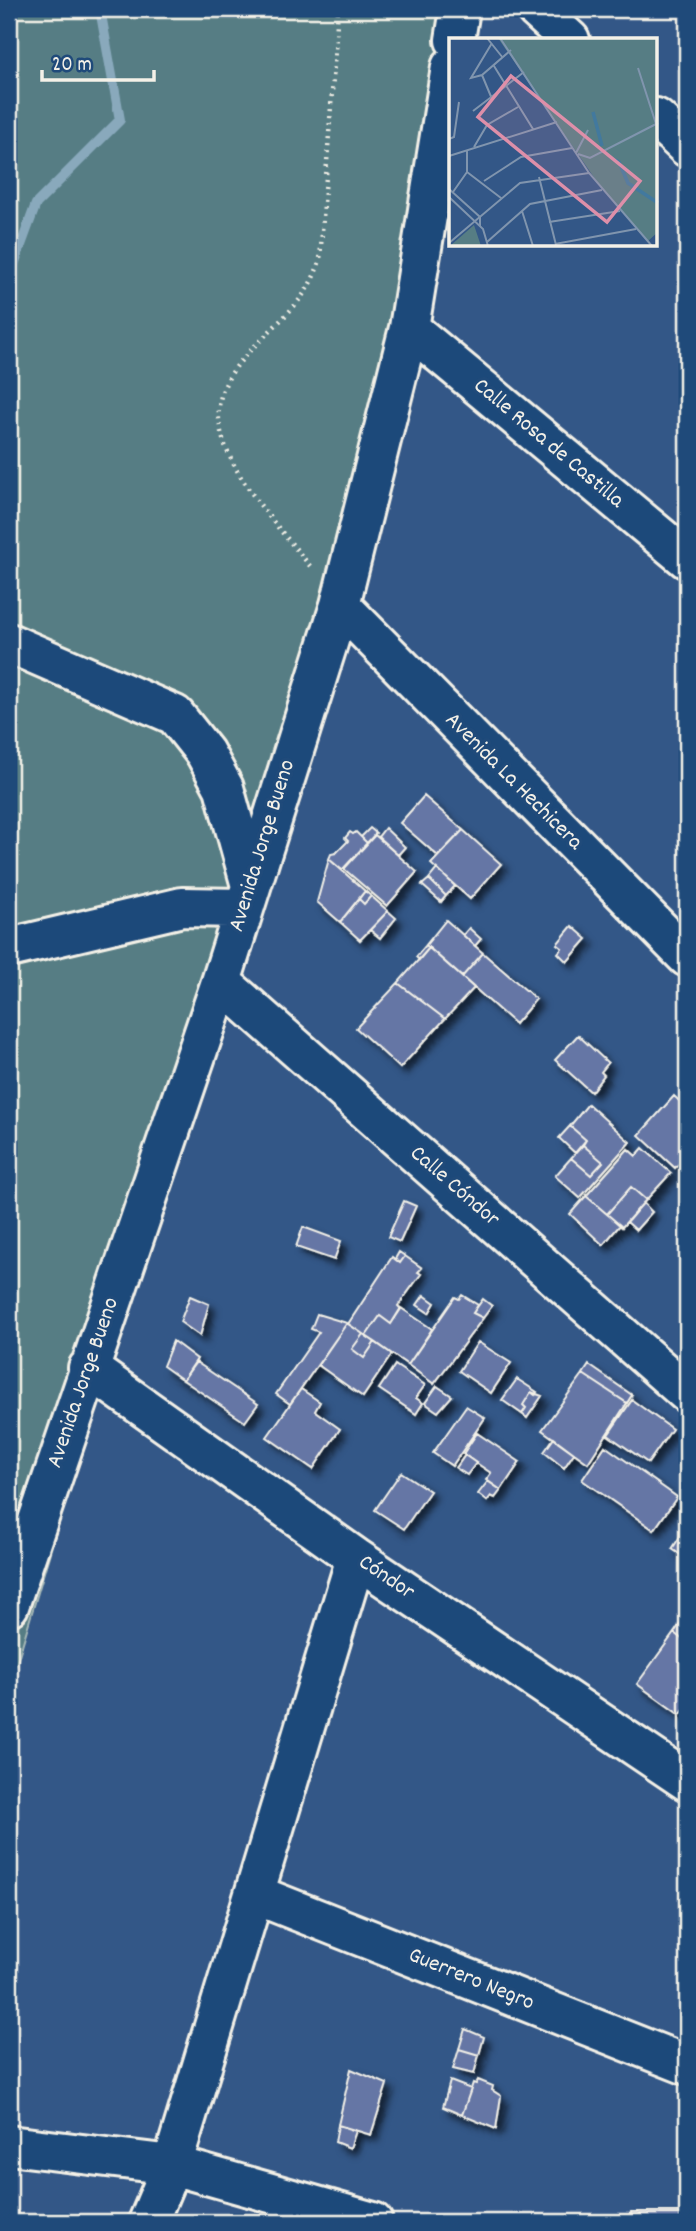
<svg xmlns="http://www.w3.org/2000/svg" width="696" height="2231" font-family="Dekko,sans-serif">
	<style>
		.green { fill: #567d84; stroke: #a5b7b6; stroke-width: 2 }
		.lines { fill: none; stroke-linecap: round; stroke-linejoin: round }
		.stream { stroke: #89a9bc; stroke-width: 10 }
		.building { fill: #6576a5; stroke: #f4f1e8; stroke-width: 2; filter: url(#shadow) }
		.minor-casing { stroke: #f4f1e8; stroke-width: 44 }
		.path { stroke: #f4f1e8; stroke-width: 4.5; stroke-dasharray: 2 5; stroke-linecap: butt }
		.minor { stroke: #1f4a7a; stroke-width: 38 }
		.labels { text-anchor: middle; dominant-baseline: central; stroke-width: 7; stroke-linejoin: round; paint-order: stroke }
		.street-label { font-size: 23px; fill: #f4f1e8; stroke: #1f4a7a }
		.inset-river { fill: none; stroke: #42799e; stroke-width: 3.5 }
		.inset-road { fill: none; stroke: #8095ae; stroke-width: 2 }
		.view { fill: #de8fa9; fill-opacity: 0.15; stroke: #de8fa9; stroke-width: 3.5 }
		.inset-edge { fill: none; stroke: #f4f1e8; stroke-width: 3.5 }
	</style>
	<defs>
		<filter id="shadow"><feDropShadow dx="6" dy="6" stdDeviation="3.5" flood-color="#0009"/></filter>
	</defs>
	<rect width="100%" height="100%" fill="#335787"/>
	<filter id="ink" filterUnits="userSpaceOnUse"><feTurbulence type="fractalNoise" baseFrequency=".0143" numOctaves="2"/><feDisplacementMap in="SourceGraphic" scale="14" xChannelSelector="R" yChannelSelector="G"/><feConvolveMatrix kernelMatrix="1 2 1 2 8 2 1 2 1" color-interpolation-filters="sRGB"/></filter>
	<g filter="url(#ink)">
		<path class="green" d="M9,9H460L409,328L221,982L9,1689Z"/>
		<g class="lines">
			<path class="stream" d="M9,278L36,204L120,120L100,9"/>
		</g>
		<path class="building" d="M424,796L463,830L438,856L400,823Z
			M370,828L376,833L367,843L361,837Z
			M385,828L405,847L398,855L378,837Z
			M463,830L501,864L470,899L431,864Z
			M350,832L353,834L356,832L367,843L342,870L329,859L331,854L336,853L348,841L345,838Z
			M375,835L417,872L387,906L344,869Z
			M329,859L365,891L340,922L317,902Z
			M437,869L455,886L446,896L429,879Z
			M429,879L446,896L441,902L422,885Z
			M365,891L371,896L364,904L359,899Z
			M371,896L388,911L360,940L340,922L359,899L364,904Z
			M388,911L396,918L380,938L370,930Z
			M446,920L483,953L462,977L426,945Z
			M572,926L587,939L567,962L558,953L562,948L557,944Z
			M469,928L481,939L475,946L463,935Z
			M426,945L429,948L419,960L416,957Z
			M429,948L474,988L445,1019L398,983Z
			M483,953L536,999L515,1024L462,977Z
			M398,983L445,1019L400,1068L356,1028Z
			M578,1035L608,1063L601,1072L604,1075L591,1092L555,1060Z
			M674,1096L687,1108V1155L675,1168L639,1135Z
			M588,1104L630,1142L580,1198L555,1176L571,1158L591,1175L603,1162L583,1145L586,1140L570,1126Z
			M570,1126L586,1140L575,1153L559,1138Z
			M583,1145L603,1162L591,1175L571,1158Z
			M643,1148L671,1173L646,1200L631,1187L607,1214L586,1196L628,1149L636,1156Z
			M631,1187L646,1200L622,1227L607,1214Z
			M586,1196L620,1225L603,1245L570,1214Z
			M404,1201L416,1206L400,1242L388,1237Z
			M643,1203L652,1212L636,1230L627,1222Z
			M303,1227L341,1241L334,1260L296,1247Z
			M399,1252L405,1256L400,1263L395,1259Z
			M405,1256L422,1268L418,1272L421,1274L398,1306L401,1309L391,1324L380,1316L366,1336L348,1324L392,1257L400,1263Z
			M424,1295L435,1303L429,1313L417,1305Z
			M462,1295L478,1305L473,1313L483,1318L434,1384L408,1365L455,1297L459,1299Z
			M190,1296L209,1304L200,1336L180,1322Z
			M483,1299L492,1306L483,1318L473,1313Z
			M401,1308L432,1329L408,1365L366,1336L380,1316L391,1324Z
			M317,1314L347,1323L290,1404L276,1394L319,1332L311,1329Z
			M347,1323L363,1334L352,1349L364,1358L375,1342L392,1354L363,1397L318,1365Z
			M363,1334L375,1342L364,1358L352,1349Z
			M173,1341L197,1359L183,1380L163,1366Z
			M478,1342L511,1363L491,1393L459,1371Z
			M196,1362L258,1404L245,1422L183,1380Z
			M395,1365L425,1385L416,1398L423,1403L416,1414L379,1389Z
			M589,1365L632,1395L627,1403L583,1374Z
			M583,1374L627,1403L588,1463L542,1430Z
			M517,1379L537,1392L535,1395L531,1392L523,1405L526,1408L522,1414L502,1400Z
			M437,1386L452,1396L438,1412L425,1403Z
			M301,1389L320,1402L315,1411L340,1429L313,1469L267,1437Z
			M531,1392L542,1396L527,1418L522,1414L526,1408L523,1405Z
			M632,1400L672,1429L648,1463L608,1435Z
			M466,1406L485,1418L452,1466L433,1453Z
			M477,1433L520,1462L501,1490L486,1480L491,1473L463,1454Z
			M554,1438L574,1453L564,1468L544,1452Z
			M605,1446L677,1497L654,1530L582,1480Z
			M465,1455L476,1463L467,1475L456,1468Z
			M401,1472L430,1491L404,1529L375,1510Z
			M488,1481L501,1490L495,1498L491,1496L487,1501L478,1494Z
			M685,1529L687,1530V1559L672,1549Z
			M682,1621L687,1624V1643L674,1633Z
			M674,1633L687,1643V1706L680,1715L637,1684Z
			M465,2029L484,2037L479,2055L459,2049Z
			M459,2049L479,2055L474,2074L453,2069Z
			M351,2069L387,2084L371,2135L338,2125Z
			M478,2080L493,2086L492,2090L501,2096L496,2129L462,2115L473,2083L476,2084Z
			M450,2081L471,2089L462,2115L443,2107Z
			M338,2125L356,2131L350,2148L335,2142Z
			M631,2212H680V2222H630Z"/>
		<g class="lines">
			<g class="minor-casing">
				<path id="minor" d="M536,9L570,40
					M455,40L460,9
					M656,118L687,147
					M409,328L687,559
					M340,605L687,957
					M9,643L175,715L205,753L224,788L251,886
					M9,948L182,907L244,908
					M221,982L687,1393
					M88,1368L356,1558L687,1781
					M9,1606L221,982L340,605L409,328L451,67
					M254,1894L687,2065
					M9,2145L172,2165L373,2222
					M148,2222L172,2165L356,1558"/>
			</g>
			<path class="path" d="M310,566C277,524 205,453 221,396C227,374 245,355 261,340C288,312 308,298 320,260L338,9"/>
			<use href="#minor" class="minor"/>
		</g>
	</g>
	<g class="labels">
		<g class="street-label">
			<text transform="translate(548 444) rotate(40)">Calle Rosa de Castilla</text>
			<text transform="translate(513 782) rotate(45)">Avenida La Hechicera</text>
			<text transform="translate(263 846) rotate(-73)">Avenida Jorge Bueno</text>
			<text transform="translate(454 1187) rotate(41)">Calle Cóndor</text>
			<text transform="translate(84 1383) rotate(-71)">Avenida Jorge Bueno</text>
			<text transform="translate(386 1578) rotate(34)">Cóndor</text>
			<text transform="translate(471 1980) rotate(22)">Guerrero Negro</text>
		</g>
	</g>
	<g transform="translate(449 38)">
		<rect width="208" height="208" fill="#335787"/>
		<path d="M49,0H208L209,194L199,203L153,151ZM25,187L32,208H1Z" fill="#567d84"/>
		<path class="inset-river" d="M144,74L153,108M164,121L170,124L179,145L209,165"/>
		<path class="inset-road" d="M38,0L54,20M51,0L140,135L203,208M43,5L22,40L33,37L62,12M45,28L84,91M189,30L207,86M33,37L43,61M24,73L75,34M0,101L5,99L10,64M25,109L38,87L69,69M127,115L139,92M129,116L141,120L209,85M0,118L108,84M18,134L52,160M90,139L107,207M35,143L72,119L123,110M0,151L31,179V188M4,154L18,134V113M0,159L34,191L39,208M73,173L84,208M100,184L171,173M38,204L81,166L153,152M0,205L71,145L140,135M106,206L187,191"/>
		<path class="view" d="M62,38L191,143L158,184L29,79Z"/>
		<rect width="208" height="208" class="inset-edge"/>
	</g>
	<rect width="696" height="2231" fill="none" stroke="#1f4a7a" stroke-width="35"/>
	<rect x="18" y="18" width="661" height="2196" fill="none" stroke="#f4f1e8" stroke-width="2.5" filter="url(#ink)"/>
	<path d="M42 70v10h112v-10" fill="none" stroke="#f4f1e8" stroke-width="3.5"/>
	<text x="52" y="70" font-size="21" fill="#f4f1e8" stroke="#1f4a7a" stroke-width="5" paint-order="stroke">20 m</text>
</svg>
